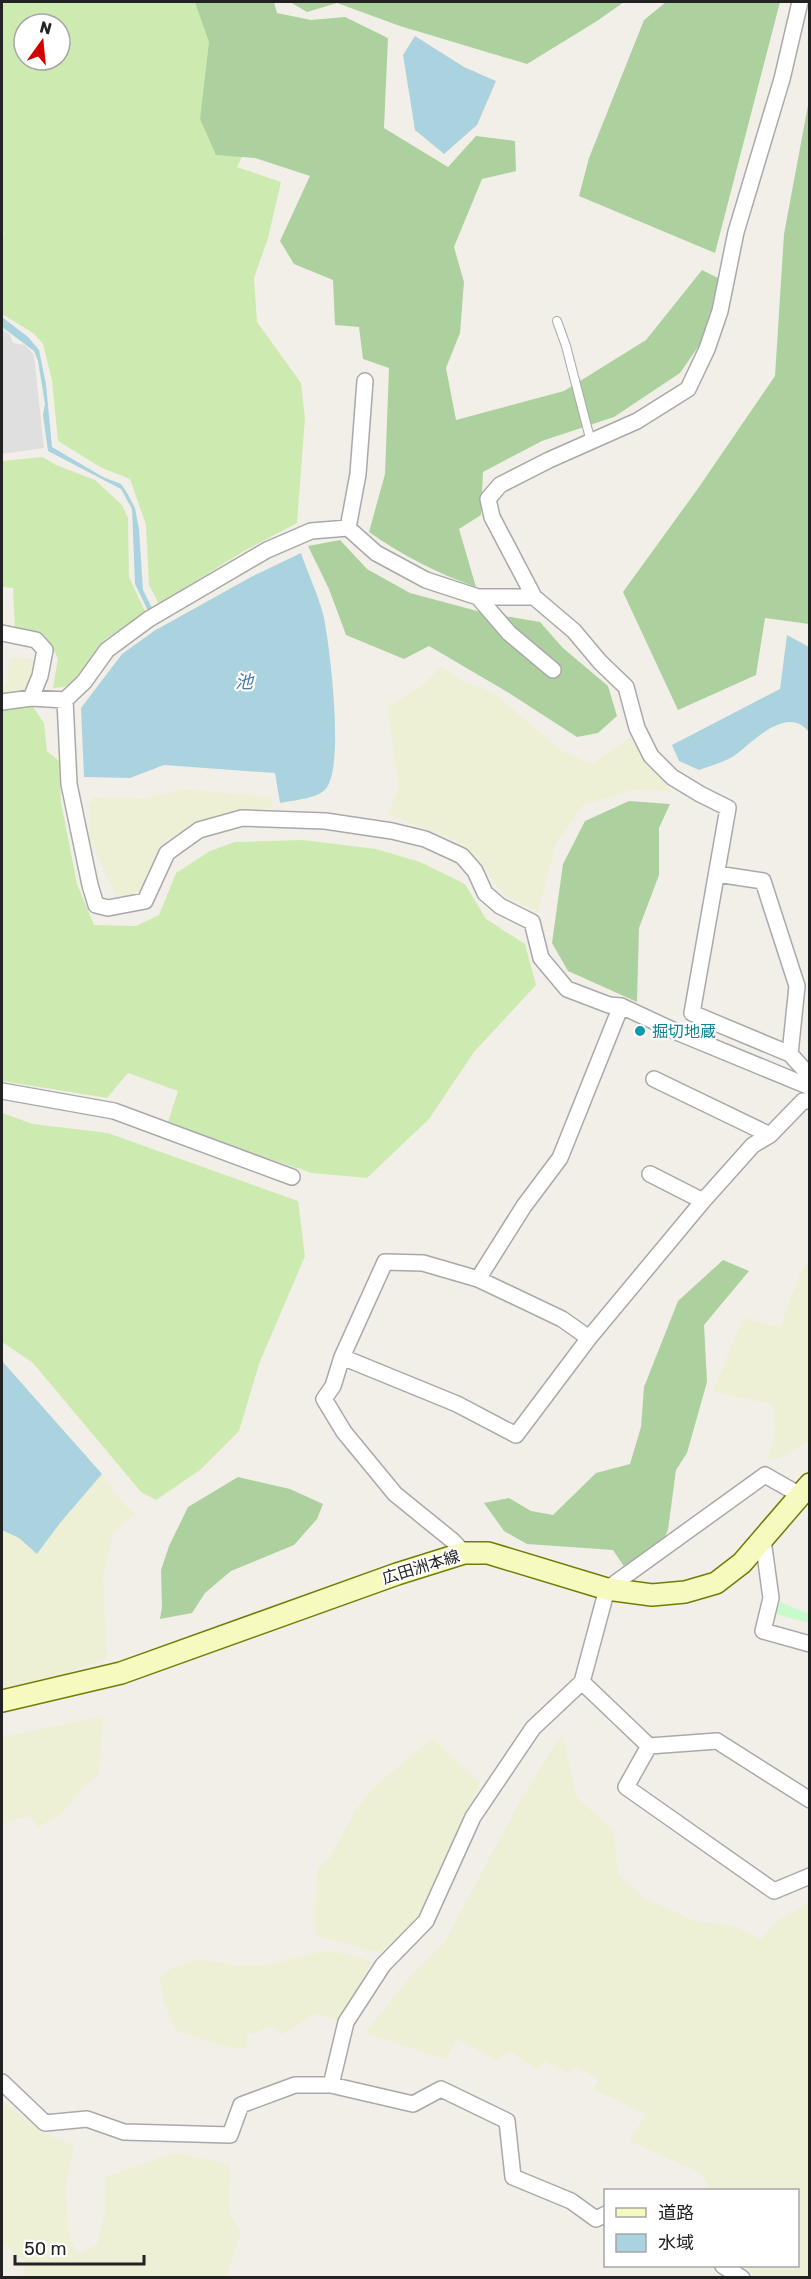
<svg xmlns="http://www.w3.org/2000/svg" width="811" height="2279" font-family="Rubik,'Noto Sans JP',sans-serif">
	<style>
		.residential { fill: #e0dfdf }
		.farmland { fill: #eef0d5 }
		.grass { fill: #cdebb0; fill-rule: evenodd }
		.forest { fill: #add19e }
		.park { fill: #c8facc }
		.water { fill: #aad3df }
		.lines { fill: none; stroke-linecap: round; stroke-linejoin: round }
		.service-casing { stroke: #a9a9a9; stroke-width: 10 }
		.minor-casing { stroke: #a9a9a9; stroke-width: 18 }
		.secondary-casing { stroke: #707d05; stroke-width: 24 }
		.service { stroke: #fff; stroke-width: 8 }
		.minor { stroke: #fff; stroke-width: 15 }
		.secondary { stroke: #f7fabf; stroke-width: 21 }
		.culture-dot { fill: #0f9aa8; stroke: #fff; stroke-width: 2 }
		.labels { text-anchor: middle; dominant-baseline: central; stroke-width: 4.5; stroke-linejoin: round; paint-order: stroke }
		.culture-label { font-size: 16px; fill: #0d838f; stroke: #fff; text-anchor: start }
		.street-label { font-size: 16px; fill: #222; stroke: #fff }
		.water-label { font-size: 18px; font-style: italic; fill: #4a7aab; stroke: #fff }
	</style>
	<rect width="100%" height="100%" fill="#f2efe9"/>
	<path class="residential" d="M2,329L10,335L13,343L25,345L34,355L44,448L2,454Z"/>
	<path class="farmland" d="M15,657L37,660L30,684L18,694L2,695V684H7L9,659Z
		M441,666L461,680L494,693L562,751L592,764L630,738L672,792L635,789L582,806L555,846L538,913L504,895L480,863L455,840L387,814L399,788L387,707L423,685Z
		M184,789L271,797L273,808L227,812L197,822L161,844L142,887L132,899L115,894L90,839L89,806L94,797L143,799Z
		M809,1259V1441L780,1458L767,1461L775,1434L774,1405L713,1391L743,1318L780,1327L799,1276Z
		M102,1474L123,1503L135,1514L113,1534L103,1577L107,1658L30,1687L2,1692V1530L19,1538L37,1553L60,1523Z
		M103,1716L99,1774L77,1794L62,1814L38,1827L29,1816L2,1824V1737Z
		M562,1733L577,1798L614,1830L618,1874L643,1897L695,1921L734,1926L761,1939L777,1921L809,1903V2277H759L738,2266H798V2190H710L701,2173L629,2141L646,2114L593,2089L599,2079L574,2066L569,2074L545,2061L538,2070L510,2051L497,2060L456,2039L446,2060L365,2033L410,1977L444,1943L517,1806Z
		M432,1738L480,1783L421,1915L380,1953L315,1935L317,1867L329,1859L356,1809L374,1787Z
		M323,1951L350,1954L372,1962L339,2020L315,2014L281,2035L274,2025L247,2035V2048H232L176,2031L163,2001L160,1976L172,1968L200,1959L234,1965H267Z
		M2,2100L45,2134L74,2145L66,2183L68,2230L77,2254L97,2245L105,2212V2177L173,2153L230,2164L229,2211L241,2232L226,2277H22L26,2263L2,2243Z"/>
	<path class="grass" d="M4,2H221L255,130L237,167L281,182L268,238L254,278L257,322L301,383L305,418L297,523L244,551L159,604L149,585L146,525L130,479L102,468L58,441L52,380L43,344L33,333L2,314V236L4,235L2,227V4ZM24,24H60V60H24Z
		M43,457L56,465L95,480L122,505L128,518L129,577L146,613L144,617C133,623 112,633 103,641C83,663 93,687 53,688L58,659L48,639L15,630L13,588L2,587V461Z
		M4,707H33L44,723L47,751L59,761L61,802L77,884L94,925L136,926L159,915L176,873L210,851L235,842L303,840L376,849L420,862L465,884L486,919L525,944L536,985L474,1052L429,1119L367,1178L312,1173L167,1125L178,1091L128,1073L107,1098L2,1081V708Z
		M2,1113L33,1124L108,1133L298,1201L305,1256L259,1364L239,1431L200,1470L156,1500L141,1492L33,1363L2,1342Z"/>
	<path class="forest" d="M195,2H274L277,13L311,20L345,17L388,38L384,128L448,167L476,136L515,141L516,171L482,179L454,247L464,282L460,333L446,368L456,420L564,391L646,340L702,270L720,279L703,340L680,373L614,417L542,441L483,472L481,515L459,529L476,587C437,573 403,556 369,532L385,474L389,368L363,359L359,327L335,325L333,280L294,264L280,241L310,176L255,158L216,155L200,119L209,42Z
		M290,2H624L597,21L527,64L400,26L337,3L307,12Z
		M666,2H780L715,253L579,196L589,158L644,20Z
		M809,100V624L765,618L756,675L678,710L623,592L699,487L775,376L784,234Z
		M340,540L367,569L410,593L481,612L540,622L563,648L608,686L617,716L598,733L577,737L509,693L429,646L404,659L346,635L329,589L308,546Z
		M629,801L670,804L659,828V875L639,928L637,1002L568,971L552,943L563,864L585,821Z
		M723,1260L749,1271L704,1325L707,1382L687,1453L676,1470L668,1530L652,1564L629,1574L613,1550L527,1544L504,1531L484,1503L509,1498L531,1511L553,1515L596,1473L630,1464L641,1427L644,1387L678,1301Z
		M238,1477L290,1489L323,1504L317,1519L294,1545L231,1571L205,1593L192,1613L160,1619L162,1607L161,1570L169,1546L188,1507Z"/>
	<path class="park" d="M780,1602L809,1614V1623L776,1614Z"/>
	<path class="water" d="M415,36L464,67L496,81L477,125L444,154L415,130L403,55Z
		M2,317L28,337L39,350L46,384L52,447L103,477L121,484L126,491L135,508L139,529L143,590L153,610L149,613L135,584L132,509L121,489L48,451L43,415L45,404L38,361L34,351L2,327Z
		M301,553C308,574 319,596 324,618C330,648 344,763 327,787C320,799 293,800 280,803L275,773L164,765L130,778L84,777L81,708L122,654L154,631L251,577Z
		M787,635L809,647V732C787,704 753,742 734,756C724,762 710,766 699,770L679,761L672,745L780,689Z
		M2,1361L102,1474L60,1523L37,1554L19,1538L2,1530Z"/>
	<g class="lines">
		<g class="service-casing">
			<path id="service" d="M557,321L566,346L591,442"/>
		</g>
		<g class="minor-casing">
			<path id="minor" d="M800,2L782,79L736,232L720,311L707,349L688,389L637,421L549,460L500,485L488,499L492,517L534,597L574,631L600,662L626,687L637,728L651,756L672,777L700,794L728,808L692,1013L790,1054L810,1076
				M348,528L358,474L365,381
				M478,597L509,633L553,670
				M2,633L36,640L45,650L40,676L31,698
				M65,700L69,784L90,885L96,905L108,908L145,901L167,853L199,830L242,818L325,821L392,831L425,839L462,856L475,871L485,893L500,906L532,922L541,958L567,989L609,1005L621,1006L679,1033L810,1087
				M2,702L31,698L65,700L84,682L107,650L149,619L267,550L311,531L348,528L376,553L426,580L478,597H534
				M717,874L763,881L797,986L790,1054
				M654,1079L770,1135
				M2,1091L114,1111L292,1177
				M650,1174L703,1201
				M478,1279L524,1206L560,1158L621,1006
				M342,1357L385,1262L423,1263L478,1279L562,1319L589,1338
				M763,1540L771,1598L763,1631L810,1644
				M464,1553L453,1541L395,1494L344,1432L324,1399L333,1386L342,1357L457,1404L516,1435L589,1338L703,1201L753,1145L770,1135L803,1101H810
				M582,1682L649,1746L717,1741L810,1800
				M649,1746L626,1787L774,1891L810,1876
				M2,2082L45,2123L87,2119L124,2132L230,2135L241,2105L295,2085H331L413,2104L441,2089L507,2121L513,2177L571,2201L596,2219L606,2214
				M331,2085L346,2022L383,1965L426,1921L473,1817L533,1728L582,1682L607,1589L765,1475L800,1495
				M723,2266L742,2278"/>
		</g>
		<g class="secondary-casing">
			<path id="secondary" d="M2,1701L121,1673L397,1574L464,1553H488L607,1589L652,1595L685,1592L716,1583L742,1563L810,1484"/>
		</g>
		<use href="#service" class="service"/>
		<use href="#minor" class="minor"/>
		<use href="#secondary" class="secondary"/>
	</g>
	<circle class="culture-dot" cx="640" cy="1031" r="6"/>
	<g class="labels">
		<g class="culture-label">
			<text x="652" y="1031">掘切地蔵</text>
		</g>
		<g class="street-label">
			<text transform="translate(421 1567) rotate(-17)">広田洲本線</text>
		</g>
		<g class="water-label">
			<text x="244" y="682">池</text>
		</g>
	</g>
	<rect width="811" height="2279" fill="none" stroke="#222222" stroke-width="6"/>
	<rect x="604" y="2189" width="195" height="78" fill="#ffffff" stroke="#a7a7a7" stroke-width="1.5"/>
	<rect x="616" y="2208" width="30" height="9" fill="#f7fabf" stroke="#a7a7a7" stroke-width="1.5"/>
	<text x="658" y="2219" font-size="18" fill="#222222">道路</text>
	<rect x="616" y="2234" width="30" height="18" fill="#aad3df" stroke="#a7a7a7" stroke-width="1.5"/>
	<text x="658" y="2249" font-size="18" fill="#222222">水域</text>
	<g transform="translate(42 42) rotate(15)"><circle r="28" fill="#ffffff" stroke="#a7a7a7" stroke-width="1.5"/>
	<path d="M0-4.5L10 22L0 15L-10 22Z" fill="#d40000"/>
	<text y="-9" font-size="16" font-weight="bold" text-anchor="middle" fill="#222222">N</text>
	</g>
	<path d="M15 2255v9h129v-9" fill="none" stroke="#222222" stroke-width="3"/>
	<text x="24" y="2255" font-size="18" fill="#222222" stroke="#ffffff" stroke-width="4.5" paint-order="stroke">50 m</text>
</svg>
